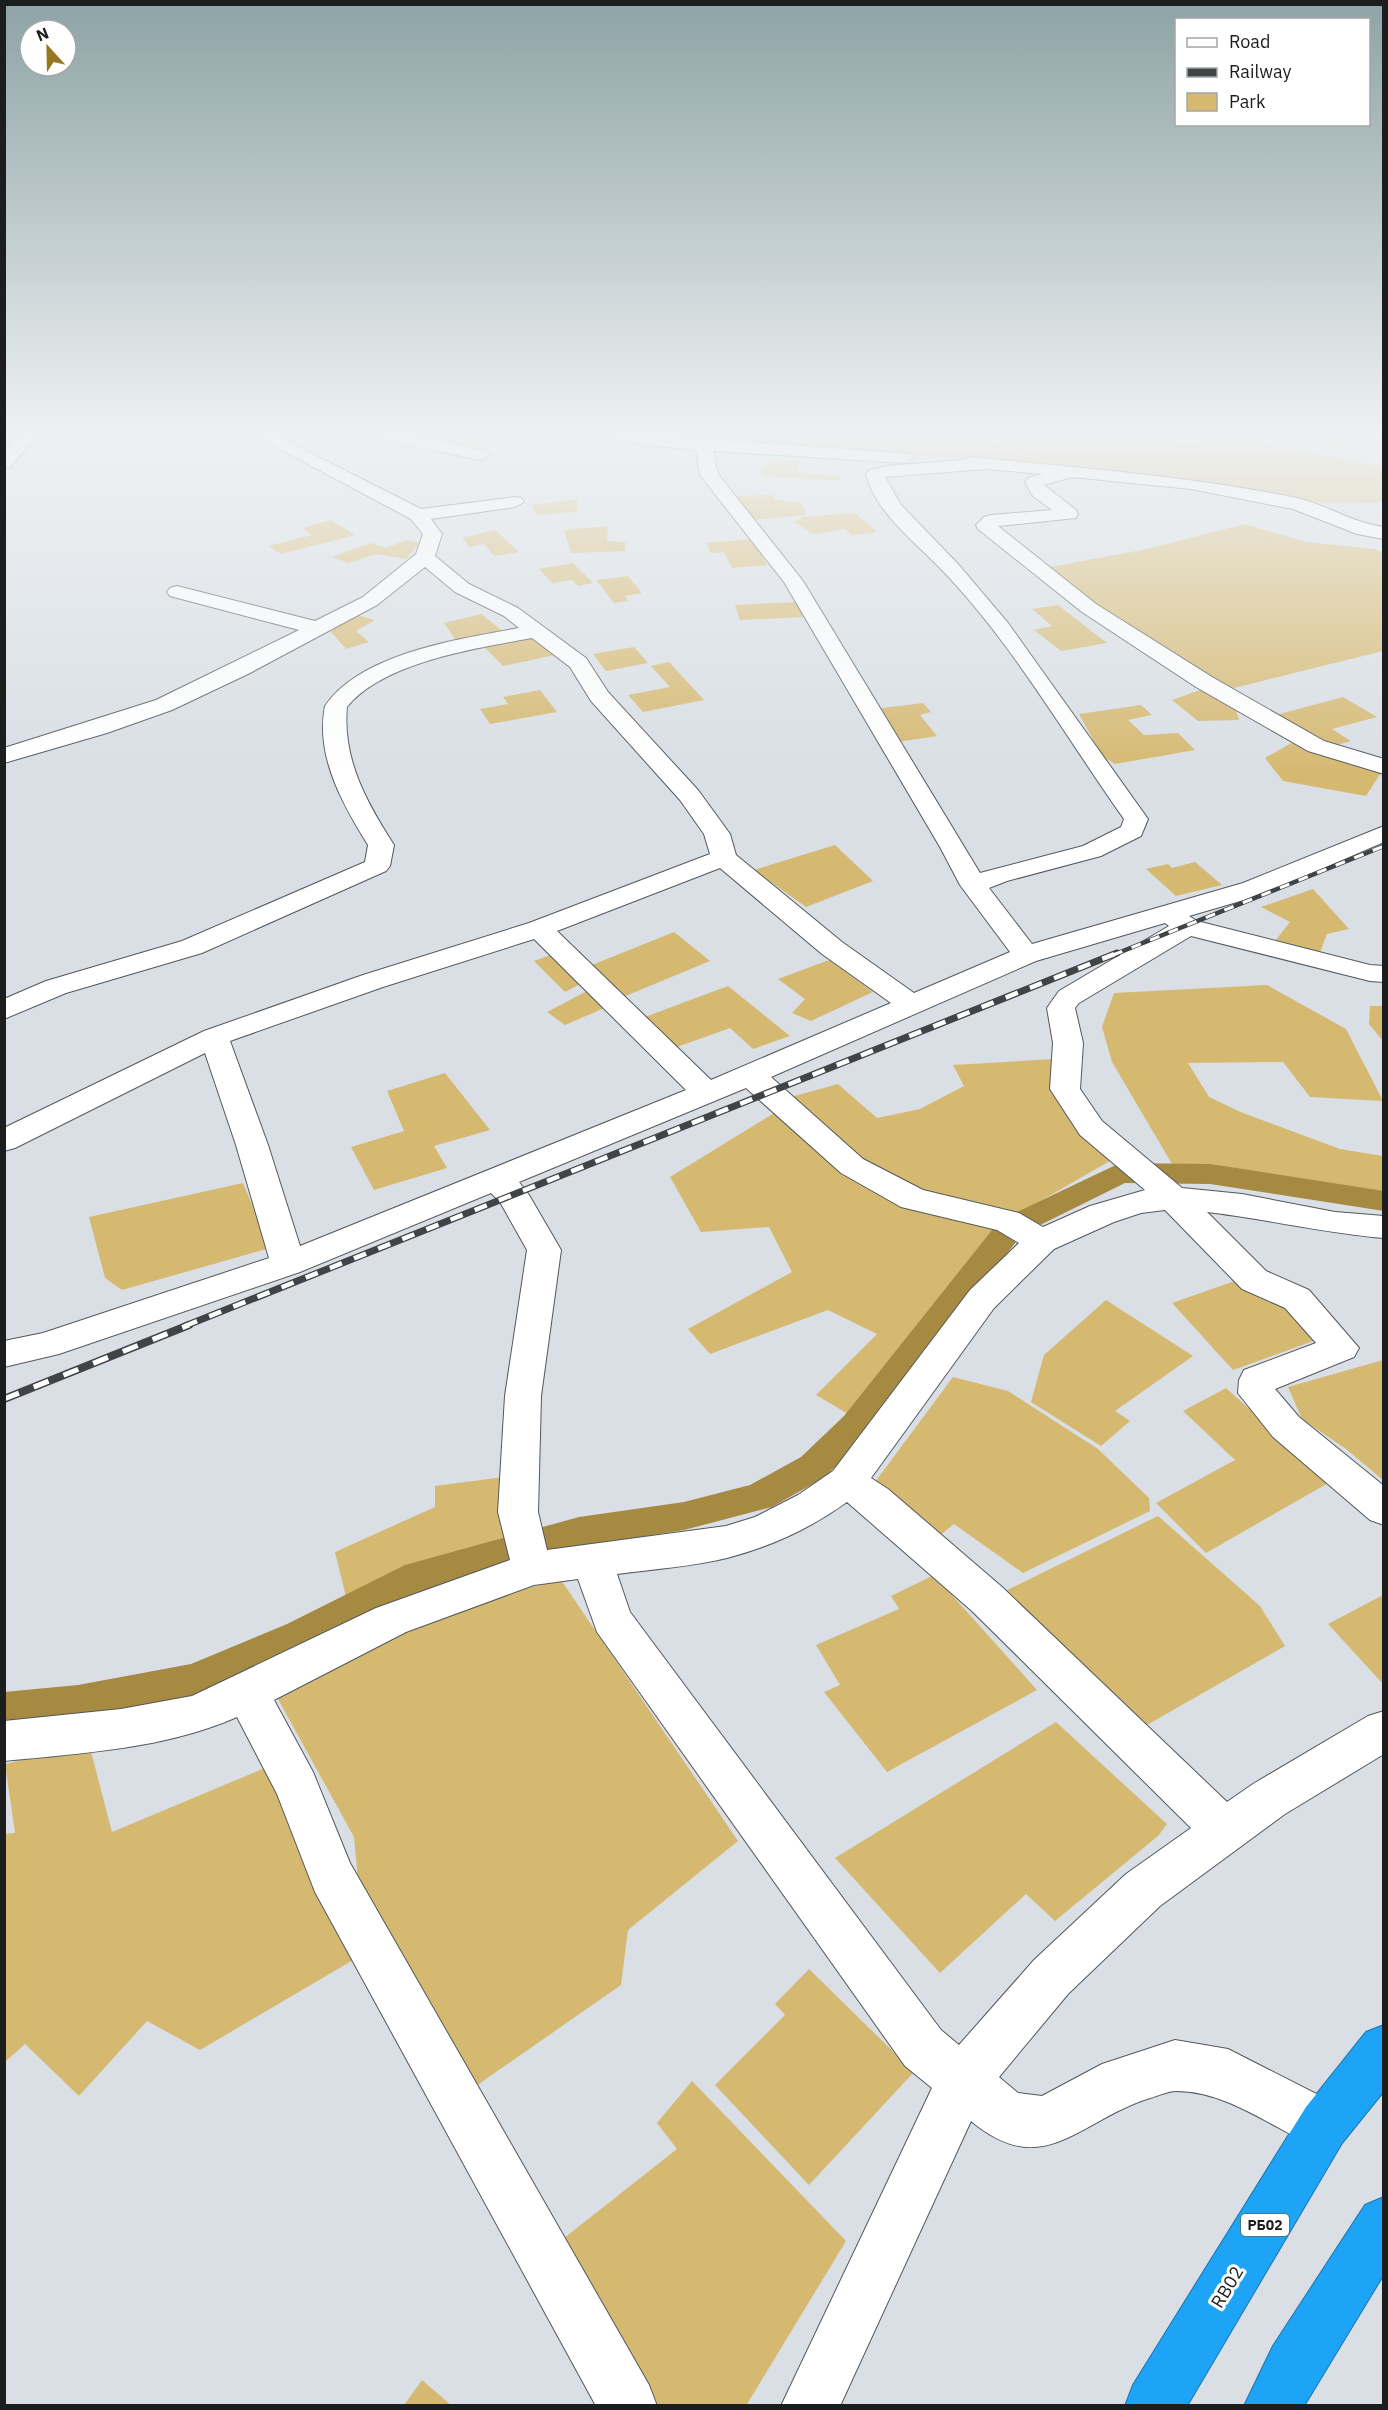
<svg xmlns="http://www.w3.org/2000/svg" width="1388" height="2410" font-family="'IBM Plex Sans',sans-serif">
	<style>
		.green { fill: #d6b971 }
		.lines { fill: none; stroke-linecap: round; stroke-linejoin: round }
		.canal { fill: #a68a41; fill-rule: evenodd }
		.minor-casing { stroke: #52585c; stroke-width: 2 }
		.highway-casing { stroke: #1d75ab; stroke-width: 2 }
		.minor { fill: #fff; fill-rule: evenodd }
		.highway { fill: #1ea4f6; fill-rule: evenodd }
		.rail-far2-casing { stroke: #414447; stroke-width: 4.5 }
		.rail-far1-casing { stroke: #414447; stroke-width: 7 }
		.rail-casing { stroke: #414447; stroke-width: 8 }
		.rail-far2 { stroke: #fff; stroke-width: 3; stroke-dasharray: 10; stroke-linecap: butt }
		.rail-far1 { stroke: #fff; stroke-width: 4.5; stroke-dasharray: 13; stroke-linecap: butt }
		.rail { stroke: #fff; stroke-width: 5; stroke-dasharray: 16; stroke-linecap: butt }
		.labels { text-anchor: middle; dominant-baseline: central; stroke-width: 6; stroke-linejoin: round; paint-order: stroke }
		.shield { fill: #fff; stroke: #5f6162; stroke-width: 1.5 }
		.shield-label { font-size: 14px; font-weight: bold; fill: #1b1d1f }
		.near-street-label { font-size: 18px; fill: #1b1d1f; stroke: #fff }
	</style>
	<rect width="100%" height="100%" fill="#d9dfe5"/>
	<path class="green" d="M492,436L497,437L481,447L426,437Z
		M653,436H935L1003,443L1006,436L1199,443L1200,436H1257L1259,442L1383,467V500L1376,503L1316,502L1193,481L1003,461L786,448Z
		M1303,436H1351L1358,446L1309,445Z
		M768,460L800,462L796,472L842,476L839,481L761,476Z
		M773,495L775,500L802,503L806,515L754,520L737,496Z
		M577,499V512L538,515L531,505Z
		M855,513L877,532L853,535L844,529L814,534L794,522L803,517Z
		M331,520L355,535L281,554L268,546L312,535L302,528Z
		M1245,524L1306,542L1374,549L1383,553V651L1234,688L1217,684L1092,607L1045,568L1147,549Z
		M608,526L607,541L625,542V551L571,553L564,530Z
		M495,530L519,552L494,556L484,544L470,547L462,538Z
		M752,539L767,565L732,568L724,552L711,553L706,543Z
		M406,540L420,543L406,559L376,554L348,563L332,557L371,543L386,548Z
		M573,563L593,583L578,586L572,580L552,583L539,569Z
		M628,576L642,593L625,596L628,601L614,603L596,580Z
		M798,602L804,617L740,620L735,605Z
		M1058,605L1107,643L1061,651L1034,630L1052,626L1032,609Z
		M350,613L375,620L356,631L369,642L346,649L331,632Z
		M481,614L504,632L457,642L444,623Z
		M536,636L555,655L503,666L484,647Z
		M634,647L648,663L606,671L593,654Z
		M669,662L704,700L643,712L628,695L670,687L651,666Z
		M1208,687L1235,708L1239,720L1198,721L1172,700Z
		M540,690L557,712L490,724L480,709L508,704L503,697Z
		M1343,697L1377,717L1332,729L1351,741L1329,747L1276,715Z
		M923,703L931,712L920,715L937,736L891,743L874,709Z
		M1141,705L1152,715L1128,720L1144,735L1178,733L1195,750L1115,764L1102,756L1079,714Z
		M1293,742L1382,771L1366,796L1283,781L1265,758Z
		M835,845L873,881L806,907L754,870Z
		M1195,862L1222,885L1176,896L1146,869L1168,864L1172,868Z
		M1313,889L1349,929L1327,934L1319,955L1275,941L1290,922L1261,907Z
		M674,932L710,961L623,997L587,967Z
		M553,954L584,982L565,992L534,961Z
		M829,960L873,992L811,1021L792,1013L805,999L778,979Z
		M1267,985L1346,1029L1383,1101L1310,1097L1283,1062L1188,1063L1209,1097L1243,1113L1340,1149L1383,1156V1199L1215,1172L1175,1169L1112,1062L1102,1027L1114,993Z
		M728,986L790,1036L753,1049L730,1028L677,1047L645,1017Z
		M589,990L609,1006L565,1025L547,1012Z
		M1370,1006H1383V1041L1369,1024Z
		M1054,1059L1115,1158L1011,1218L929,1197L858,1166L787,1098L838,1084L877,1118L920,1109L964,1086L953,1065Z
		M445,1073L490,1130L434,1146L447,1168L374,1190L351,1147L404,1131L387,1091Z
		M776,1112L810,1143L1005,1228L855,1418L816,1395L877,1334L828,1310L710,1354L688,1329L792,1272L769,1227L701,1232L670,1177Z
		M243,1183L270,1248L122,1290L105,1278L89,1217Z
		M1246,1277L1273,1296L1316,1340L1233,1370L1172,1303Z
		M1106,1300L1193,1356L1115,1411L1130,1421L1101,1446L1031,1402L1044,1355Z
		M1383,1360H1384L1383,1480L1346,1449L1302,1419L1288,1387Z
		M953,1377L1008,1391L1098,1449L1149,1498L1150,1511L1023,1573L954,1524L933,1541L872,1486Z
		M1226,1388L1330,1482L1206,1553L1156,1503L1235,1460L1183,1411Z
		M504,1477L509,1537L402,1572L347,1601L335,1552L435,1507V1486Z
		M1158,1516L1260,1606L1285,1646L1133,1733L999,1594Z
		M934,1575L1037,1690L887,1772L824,1692L840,1685L816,1645L899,1609L891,1596Z
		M561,1580L738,1841L628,1930L621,1985L476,2086L360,1903L354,1837L273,1690L402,1619Z
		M1383,1595V1684L1328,1624Z
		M1056,1722L1167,1824L1158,1836L1055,1921L1026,1894L940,1973L835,1858Z
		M89,1744L112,1832L272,1765L360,1956L200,2050L147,2021L79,2096L25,2044L5,2062L4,1834L15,1833L5,1764Z
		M809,1969L914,2072L809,2185L715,2085L785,2015L775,2004Z
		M692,2081L846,2241L746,2406L648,2405L554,2246L677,2149L657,2123Z
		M422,2380L451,2405H404Z"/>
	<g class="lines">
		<path class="canal" d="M1120,1163L1210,1164L1384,1191V1211L1210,1184L1125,1183L1022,1234L868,1434L825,1477L772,1507L684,1530L579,1547L415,1593L313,1646L194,1697L78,1719L4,1727V1692L78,1685L191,1664L287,1624L405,1565L579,1517L684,1502L750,1485L801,1457L844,1416L1000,1220Z"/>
		<g class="minor-casing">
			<path id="minor" d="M19,436H37L10,467L4,468V452Z
				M255,436H277L421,509L515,497L521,498L524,502L515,507L431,519L442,534L435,556L469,584L518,608L586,658L608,692L698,790L730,834L736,855L842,942L914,993L1010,952L960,885L940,847L784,582L700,475L696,450L613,441L605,436H665L911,454L914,458L905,463L713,451L718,474L803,581L980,873L1083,846L1121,827L1124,819C1063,733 1009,637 935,563C910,538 874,509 866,474L869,470L887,466L964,460L971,457C1080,468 1190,476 1297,498C1327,505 1353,523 1384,527V539L1357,534L1293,509L1191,489L1072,477L1044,485L1076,510L1078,514L1076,518L998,526L1096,604L1212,677L1324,741L1384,759V774L1308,751L1196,687L1082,612L978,529L976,525L984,517L991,515L1052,510L1033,496L1025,482L1028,478L1043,474L986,469L885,477L901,505L958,564L1008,623L1148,819L1141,836L1101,856L1007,881L989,888L1032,944L1243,883L1384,826V842L1261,895L1189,916L1197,921L1370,965L1384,966V982L1370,981L1191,936L1079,1003L1075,1008L1083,1043L1080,1089L1102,1121L1182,1188L1242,1194L1335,1212L1384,1216V1238C1324,1233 1266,1219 1207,1212L1266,1271L1309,1290L1359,1348L1354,1357L1275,1389L1299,1417L1384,1486V1525L1370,1520L1273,1437L1238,1393L1239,1380L1244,1370L1316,1343L1285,1308L1242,1289L1165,1210L1141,1213L1114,1222L1054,1249L994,1308L871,1478L888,1489L1002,1587L1227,1802L1253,1784L1368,1716L1384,1711V1754L1285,1814L1160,1906L1068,1994L999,2077L1018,2093L1042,2096L1102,2064L1175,2040L1228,2049L1342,2107L1350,2125L1342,2143L1324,2151C1277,2131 1229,2091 1176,2091C1168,2091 1158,2096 1150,2098C1079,2120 1044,2182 971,2121L840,2406H781L932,2088L905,2066L597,1632L578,1579L534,1585L406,1632L274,1700L313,1772L350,1863L649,2385L657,2406H596L315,1892L277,1794L237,1717C164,1749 83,1753 4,1761V1721L121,1709L192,1696L376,1608L510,1560L498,1512L505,1396L527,1250L500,1202L491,1193L300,1272L59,1354L4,1367V1341L43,1333L269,1258L236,1145L205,1053L15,1148L4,1151V1128L204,1031L363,975L529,923L710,854L704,834L680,800L591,701L570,667L532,638C477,648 383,662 347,707C342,759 367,803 394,845L390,866L386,871L202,953L66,993L4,1019V999L46,981L182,941L365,862L368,845C343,805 315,756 325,706C361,653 459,639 519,628L504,616L455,592L425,567L377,605L250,673L172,710L107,733L4,763V748L156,700L299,630L170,596L167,592L170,588L177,586L315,621L363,597L416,554L423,534L411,519ZM720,868L822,954L891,1003L711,1080L557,931ZM1165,923L1169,926L1059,991L1047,1008L1053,1043L1050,1089L1080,1135L1145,1190L1090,1206L1043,1227L1019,1213L923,1190L863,1159L771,1077L1036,961ZM534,939L686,1090L300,1246L268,1145L230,1041L383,987ZM746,1088L841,1173L901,1207L997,1230L1019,1243L970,1290L833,1471L798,1495L755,1517L726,1526L547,1550L538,1512L541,1396L561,1250L529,1195L519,1182ZM847,1502L972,1611L1191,1828L1126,1874L1034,1960L959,2045L941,2030L630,1612L617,1574C653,1569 691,1567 727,1558C770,1547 811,1528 847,1502Z
				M380,436H414L487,451L490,455L481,460L388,441Z"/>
		</g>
		<g class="highway-casing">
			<path id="highway" d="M1384,2025V2091L1342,2143L1187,2406H1125L1133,2385L1306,2107L1366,2032Z
				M1384,2197V2274L1304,2406H1244L1273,2346L1365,2205Z"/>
		</g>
		<use href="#minor" class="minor"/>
		<use href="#highway" class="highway"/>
		<g class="rail-far2-casing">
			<path id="rail-far2" d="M1113,955L1384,846"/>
		</g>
		<g class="rail-far1-casing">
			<path id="rail-far1" d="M185,1326L1117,953"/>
		</g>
		<g class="rail-casing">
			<path id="rail" d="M4,1399L189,1325"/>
		</g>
		<use href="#rail-far2" class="rail-far2"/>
		<use href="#rail-far1" class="rail-far1"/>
		<use href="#rail" class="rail"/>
	</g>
	<linearGradient id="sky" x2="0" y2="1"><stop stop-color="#8da3a5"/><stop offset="0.56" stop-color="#eef1f3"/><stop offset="1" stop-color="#eef1f3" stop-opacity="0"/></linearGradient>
	<rect width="1388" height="774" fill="url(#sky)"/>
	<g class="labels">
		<rect class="shield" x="1241" y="2214" width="48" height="22" rx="4.5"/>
		<g class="shield-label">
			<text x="1265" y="2225">РБ02</text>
		</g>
		<g class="near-street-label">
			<text transform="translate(1227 2287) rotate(-59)">RB02</text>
		</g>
	</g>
	<rect width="1388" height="2410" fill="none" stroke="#1b1d1f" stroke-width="12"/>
	<rect x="1175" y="18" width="195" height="108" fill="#ffffff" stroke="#a4a5a5" stroke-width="1.5"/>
	<rect x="1187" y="38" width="30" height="9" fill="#ffffff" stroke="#a4a5a5" stroke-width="1.5"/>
	<text x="1229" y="48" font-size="18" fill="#1b1d1f">Road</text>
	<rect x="1187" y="68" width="30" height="9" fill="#414447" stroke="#a4a5a5" stroke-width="1.5"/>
	<text x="1229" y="78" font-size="18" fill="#1b1d1f">Railway</text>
	<rect x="1187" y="93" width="30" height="18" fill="#d6b971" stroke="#a4a5a5" stroke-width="1.5"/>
	<text x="1229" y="108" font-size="18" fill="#1b1d1f">Park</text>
	<g transform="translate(48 48) rotate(338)"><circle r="28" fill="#ffffff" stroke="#a4a5a5" stroke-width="1.5"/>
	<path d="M0-4.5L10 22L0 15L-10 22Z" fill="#96771f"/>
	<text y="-9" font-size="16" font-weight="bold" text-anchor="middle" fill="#1b1d1f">N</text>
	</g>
</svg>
